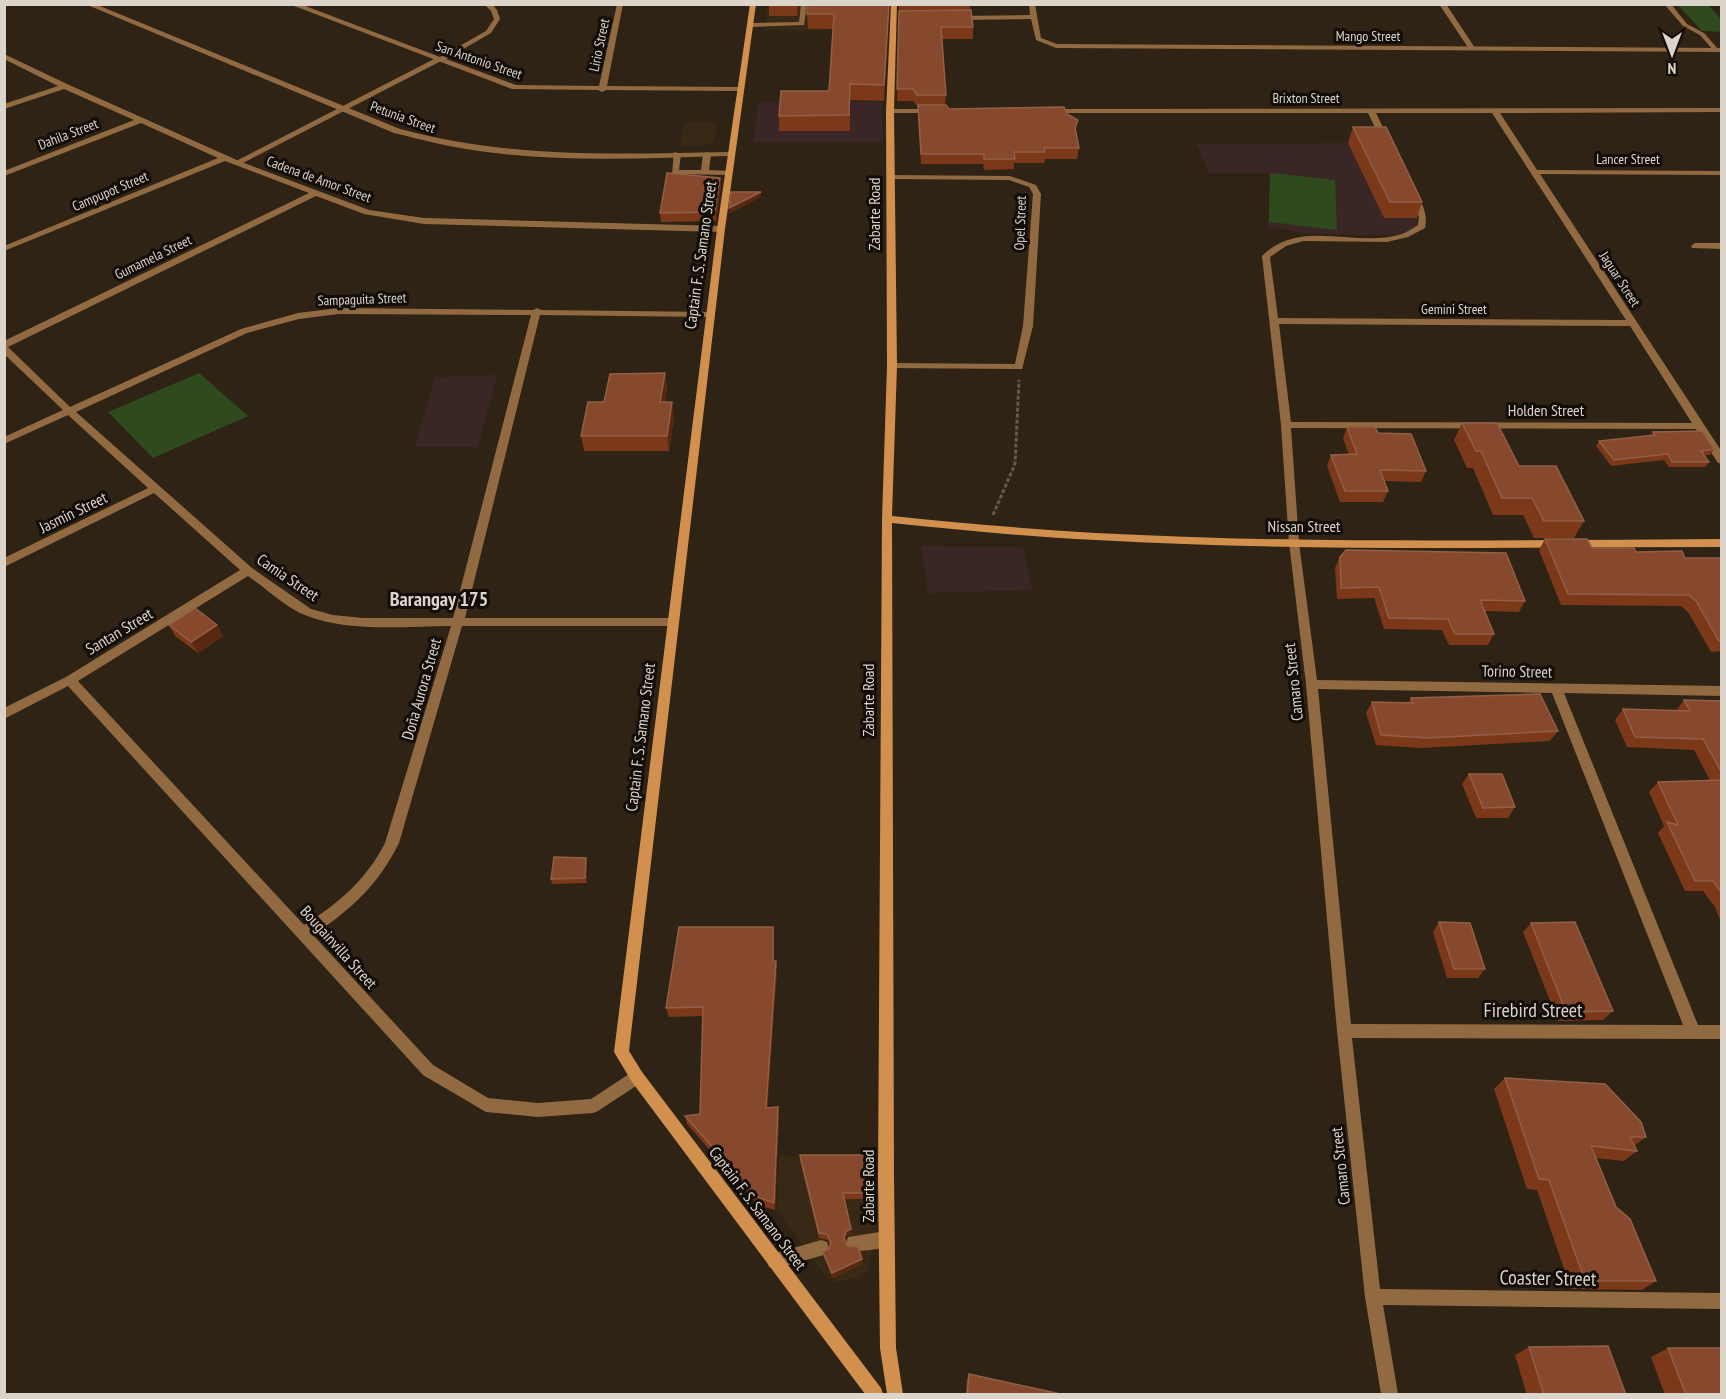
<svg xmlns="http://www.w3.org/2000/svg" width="1726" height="1399" font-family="'PT Sans Narrow',sans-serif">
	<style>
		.built { fill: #382916 }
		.education { fill: #3a2725 }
		.medical { fill: #3a2627 }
		.green { fill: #2f4b1d }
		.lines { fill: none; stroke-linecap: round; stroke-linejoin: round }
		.path { stroke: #645b4e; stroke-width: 3; stroke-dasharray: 4 2; stroke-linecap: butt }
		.lane { fill: #926a42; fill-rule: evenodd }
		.street { fill: #926a42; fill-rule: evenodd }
		.secondary { fill: #d1904d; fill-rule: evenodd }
		.wall { fill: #7b391a }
		.shaded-wall { fill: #582910 }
		.building { fill: #86492d; stroke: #935f46; stroke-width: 1.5 }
		.labels { text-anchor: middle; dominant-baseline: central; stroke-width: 6; stroke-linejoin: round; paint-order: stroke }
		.far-street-label { font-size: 14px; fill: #dbd4cb; stroke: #120d08 }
		.street-label { font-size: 16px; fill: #dbd4cb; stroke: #120d08 }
		.quarter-label { font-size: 20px; font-weight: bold; fill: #dbd4cb; stroke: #120d08 }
		.near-street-label { font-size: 20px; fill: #dbd4cb; stroke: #120d08 }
	</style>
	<rect width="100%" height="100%" fill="#2e2315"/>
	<path class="built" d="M767,5H822V31L765,30Z
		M684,122H717L714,141L706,146L680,145Z
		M779,1156L873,1158L876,1229L869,1269L861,1277L843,1281H831L826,1277L777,1210Z"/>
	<path class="education" d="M1381,143L1419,218L1417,230L1405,235L1312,234L1268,227L1270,173H1209L1197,144Z
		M497,375L478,447H415L435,377Z
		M921,546L1023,547L1032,590L928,593Z"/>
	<path class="medical" d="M758,102H882L883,142H754Z"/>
	<path class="green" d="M1678,5H1708L1721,19V32L1702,31Z
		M1270,173L1335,180L1337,230L1269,222Z
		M199,373L248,416L153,458L108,412Z"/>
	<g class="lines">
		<path class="path" d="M993,515L1015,464L1019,380"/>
		<path class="lane" d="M801,4H807L804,25L751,27L748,25L751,23L799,22Z
			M1439,4H1446L1475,48L1473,49H1469Z
			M1664,4H1671L1687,24L1704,33L1718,49V51H1714L1700,35L1683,26Z
			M436,58L443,60L239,165L232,163Z
			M674,152L681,154L679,170H701L703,154L707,152L711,154L709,170L729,171L733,173L729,175L672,174Z
			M886,1231L892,1233L894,1239L892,1245C881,1249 860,1253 848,1249L846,1243L848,1237Z
			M821,1240L827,1242L829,1248L827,1254L775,1269L769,1267L767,1261L769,1255Z"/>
		<path class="street" d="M85,4H95L400,129C512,159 615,154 730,152L734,154L730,156C647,158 562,163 479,151C450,147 422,140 394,133Z
			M289,4H300L440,57L486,31L494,19L491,11L484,4H492L497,10L500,19L491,33L446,59L516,85L599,86L617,4H623L607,86L739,87L743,89L739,91L606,90L602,92L598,90L512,89Z
			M1029,4H1035L1041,38L1057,44L1722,48V52L1056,48L1036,40L1031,19L957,20L954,18L957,16L1030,15Z
			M4,54L67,84L239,161L369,210L424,218L721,226L725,229L721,232L424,224L364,214L316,196L8,347L70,407L241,329L298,313L339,308L533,310L537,308L541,310L713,312L715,314L710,317L540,315L465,618H672L678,622L672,626H462L399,843C378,885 352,909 313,935L433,1065L488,1098L538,1103L591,1099L632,1072L637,1070L642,1072L644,1077L642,1082L598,1111L593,1113L538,1117L486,1112L423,1075L68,686L4,719V708L66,677L240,570L154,493L4,567V558L148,488L68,415L4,444V437L63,410L4,354V341L309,193L225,161L4,251V246L218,158L141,123L4,176V171L134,120L64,89L4,109V104L58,86L4,59ZM339,314L531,315L453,618H363L333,615L311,609L252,568L76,412L247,333L299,319ZM248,576C264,587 288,609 305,615C349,633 404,626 451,626L385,843C367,879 338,904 304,925L78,681Z
			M1722,108V112L1500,113L1537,170L1722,171V175L1540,174L1722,452V464L1718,463L1696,429L1291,428L1299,543L1317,680L1722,686V696L1564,693L1698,1025H1722V1039L1352,1038L1380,1289L1722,1293V1309L1383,1305L1398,1394H1381L1365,1297L1337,1031L1306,684L1289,543L1281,425L1262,256C1301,217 1355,249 1402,234C1407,232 1413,228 1418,225L1419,217L1409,196L1413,194C1423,200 1428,216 1425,228L1408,237L1387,242L1303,241L1286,246L1270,257L1278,318L1626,320L1492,113H1376L1389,140L1385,142L1381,140L1368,113H1050L1046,111L1050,109ZM1279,324L1630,326L1692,423L1291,422ZM1318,689L1552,693L1683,1025L1351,1024Z
			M887,109H934L938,111L934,113H887Z
			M890,175L1010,176L1036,185L1041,194L1033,326L1022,369L889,368L887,366L892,363L1015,364L1023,326L1033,194L1029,187L1009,180L893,179L889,177Z
			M1695,243H1722V249L1692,248L1691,246Z"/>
		<path class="secondary" d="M750,4H756L725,229L629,1051L642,1072L881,1388L883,1394H865L632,1082L614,1052L717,229Z
			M891,4H897L894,111L897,366L892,516C960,523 1028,529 1096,533C1304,544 1513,540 1722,539V547C1513,547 1304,552 1096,540C1028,537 960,530 892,523L894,1175L896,1348L903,1394H887L880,1348L878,1175L882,519L887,366L886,111Z"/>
	</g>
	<path class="wall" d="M769,4H799L797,16H769Z
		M889,4L884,101L850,100V131H779V116L829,91L833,29H808L807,14Z
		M899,4H970V10L973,27V39H942L946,95L945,105L949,109L1076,132L1079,148L1077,159H1045L1044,163H1014V169L984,170L983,164H921L918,107L913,101H897Z
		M1353,127L1422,202L1417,218H1384L1348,143Z
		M720,178L721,186L716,221L661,222L660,213Z
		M665,373L667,388L665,402L674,417L669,451H584L581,436L604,402Z
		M1462,423L1519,466L1584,521L1574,538H1534L1523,515H1493L1473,468H1467L1454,440Z
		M1347,427L1378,433L1426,471L1421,482L1384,481L1388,491L1383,502H1340L1327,466L1331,455H1349L1343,438Z
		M1653,432L1714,449L1710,455H1704L1709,462L1705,467H1669L1664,460L1611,466L1596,446L1599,441L1651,436Z
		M1545,539L1592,548L1636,552L1685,558H1722V651L1711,652L1688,612L1681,606L1561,605L1539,550Z
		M1340,557L1525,601L1519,612L1485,611L1494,634L1488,645H1449L1442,630L1384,629L1374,598L1337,599L1335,568Z
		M169,625H217L223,636L198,653L175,636Z
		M1411,698L1558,731L1550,741L1421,748L1376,745L1366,713L1372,702L1408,703Z
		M1684,700L1722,701V925L1715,907L1703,891H1685L1658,833L1664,826L1649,792L1658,782L1710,780L1694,750L1627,747L1615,720L1623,709L1676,711Z
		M1469,774L1515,807L1508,818H1476L1462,784Z
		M587,863V883L552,884L551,879Z
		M1439,922L1485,969L1478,978H1447L1433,932Z
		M1531,923L1613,1011L1603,1020L1558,1021L1523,932Z
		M773,927L774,937V961H776L777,970L767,1108L778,1107L779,1115L775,1210L758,1205L687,1124L685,1116L700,1114L703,1016L669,1017L666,1008Z
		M1505,1078L1646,1137L1634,1146L1637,1151L1624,1161L1596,1158L1616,1207L1656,1281L1642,1290L1571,1289L1537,1190L1527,1189L1494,1089Z
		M800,1155H867V1199H844L851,1234L846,1236L845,1241L847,1246L862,1259V1264L833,1278L824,1257L823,1252L829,1249L830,1245L828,1240L819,1238L800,1161Z
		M1529,1347L1626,1395H1527L1515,1355Z
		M1668,1348L1722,1395H1665L1651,1357Z
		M969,1374L1065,1395H966L967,1379Z"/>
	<path class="shaded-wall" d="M797,4H799L797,16Z
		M889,4L884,101V85Z
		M720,178L721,186L716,221L715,212Z
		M761,192V197L729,214V208Z
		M665,373L667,388L663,417L660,402Z
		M672,402L674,417L669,451L667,436Z
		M217,625L223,636L198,653L191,642Z
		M586,858L587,863V883L585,878Z
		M773,927L774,937V970L773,961Z
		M776,961L777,970L767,1117L766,1108Z
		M778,1107L779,1115L775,1210L774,1203Z
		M851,1229V1234L846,1236L844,1244V1238L846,1231Z
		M862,1259V1264L833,1278L832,1273Z"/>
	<path class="building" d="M808,4H889L884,85L850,84L849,115L779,116L781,91H829L834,14H807Z
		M971,10L973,27H941L946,95H917L913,89H897L899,11Z
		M918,105H946L949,109L1064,107L1067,114L1078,120L1075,128L1079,148H1044L1045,152H1014L1015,159H984V154H921Z
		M1353,127H1386L1422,202H1390Z
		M667,173L720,178L715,212L660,213Z
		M731,192H761L729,208Z
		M665,373L660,402H672L667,436H581L588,402H604L610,374Z
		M1462,423H1497L1519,466H1556L1584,521H1544L1532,498H1502L1481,451H1476Z
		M1347,427H1375L1378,433L1411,434L1426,471L1380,470L1388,491H1345L1331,455L1357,454Z
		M1702,431L1714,449L1701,451L1709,462H1672L1668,454L1614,460L1599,441L1655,435L1653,432Z
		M1545,539H1587L1592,548H1634L1636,552L1682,551L1685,558H1722V641H1719L1696,601L1689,595L1568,594Z
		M1346,550L1506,553L1525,601L1480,600L1494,634H1455L1448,619L1389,618L1379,587L1341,588L1340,557Z
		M195,608L217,625L191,642L169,625Z
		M1540,694L1558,731L1427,738L1381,735L1372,702L1413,703L1411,698Z
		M1684,700L1722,701V773L1703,739L1635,737L1623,709L1690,711Z
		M1469,774H1502L1515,807L1483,808Z
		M1722,780V893L1713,881H1695L1667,822L1678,825L1658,782Z
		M554,857L586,858L585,878L551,879Z
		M1439,922L1470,923L1485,969H1454Z
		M1575,922L1613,1011L1566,1012L1531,923Z
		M679,927H773V961H776L766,1108L778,1107L774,1203L757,1197L685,1116L700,1114L703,1007L666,1008Z
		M1505,1078L1605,1084L1641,1122L1646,1137H1630L1637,1151L1591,1146L1616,1207L1630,1219L1656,1281H1585L1549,1180L1539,1179Z
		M800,1155H867V1193H843L851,1229L846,1231L844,1238L847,1246L858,1247L862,1259L832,1273L823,1252L829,1249L831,1242L827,1234L819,1233Z
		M1608,1346L1626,1395H1544L1529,1347Z
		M1668,1348H1721L1722,1395H1686Z
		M969,1374L1065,1395H967Z"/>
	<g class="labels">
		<g class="far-street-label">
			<text x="1368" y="36">Mango Street</text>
			<text transform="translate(599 45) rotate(-78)">Lirio Street</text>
			<text transform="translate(479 60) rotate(19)">San Antonio Street</text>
			<text x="1306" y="98">Brixton Street</text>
			<text transform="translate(403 117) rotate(20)">Petunia Street</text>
			<text transform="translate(68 134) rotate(-21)">Dahila Street</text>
			<text x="1628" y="159">Lancer Street</text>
			<text transform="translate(319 179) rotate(20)">Cadena de Amor Street</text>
			<text transform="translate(110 191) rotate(-23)">Campupot Street</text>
			<text transform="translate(1020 223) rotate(-88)">Opel Street</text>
			<text transform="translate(153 257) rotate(-26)">Gumamela Street</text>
			<text transform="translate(1620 279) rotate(57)">Jaguar Street</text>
			<text transform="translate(362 299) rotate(-2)">Sampaguita Street</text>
			<text x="1454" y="309">Gemini Street</text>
		</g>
		<g class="street-label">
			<text transform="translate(874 214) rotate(-90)">Zabarte Road</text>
			<text transform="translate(700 255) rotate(-82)">Captain F. S. Samano Street</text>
			<text x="1546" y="410">Holden Street</text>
			<text transform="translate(73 512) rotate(-26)">Jasmin Street</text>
			<text x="1304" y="526">Nissan Street</text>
			<text transform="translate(288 577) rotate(34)">Camia Street</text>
			<text transform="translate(119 631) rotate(-31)">Santan Street</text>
			<text transform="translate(1517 671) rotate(1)">Torino Street</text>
			<text transform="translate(1293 682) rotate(-96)">Camaro Street</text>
			<text transform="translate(421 689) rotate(-74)">Doña Aurora Street</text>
			<text transform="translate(868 700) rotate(-90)">Zabarte Road</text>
			<text transform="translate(640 737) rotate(-83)">Captain F. S. Samano Street</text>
			<text transform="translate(339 947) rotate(48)">Bougainvilla Street</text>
			<text transform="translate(1340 1166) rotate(-96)">Camaro Street</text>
			<text transform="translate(868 1186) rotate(-90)">Zabarte Road</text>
			<text transform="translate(758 1208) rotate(53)">Captain F. S. Samano Street</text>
		</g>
		<g class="quarter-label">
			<text x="439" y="599">Barangay 175</text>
		</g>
		<g class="near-street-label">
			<text x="1533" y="1010">Firebird Street</text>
			<text transform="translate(1548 1278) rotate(1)">Coaster Street</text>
		</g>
	</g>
	<rect width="1726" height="1399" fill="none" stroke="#dbd4cb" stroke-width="12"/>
	<g transform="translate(1672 54) rotate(180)" stroke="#120d08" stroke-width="4.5" paint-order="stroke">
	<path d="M0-4.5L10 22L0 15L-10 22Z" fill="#dbd4cb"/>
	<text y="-9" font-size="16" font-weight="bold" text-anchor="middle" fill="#dbd4cb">N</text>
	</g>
</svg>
